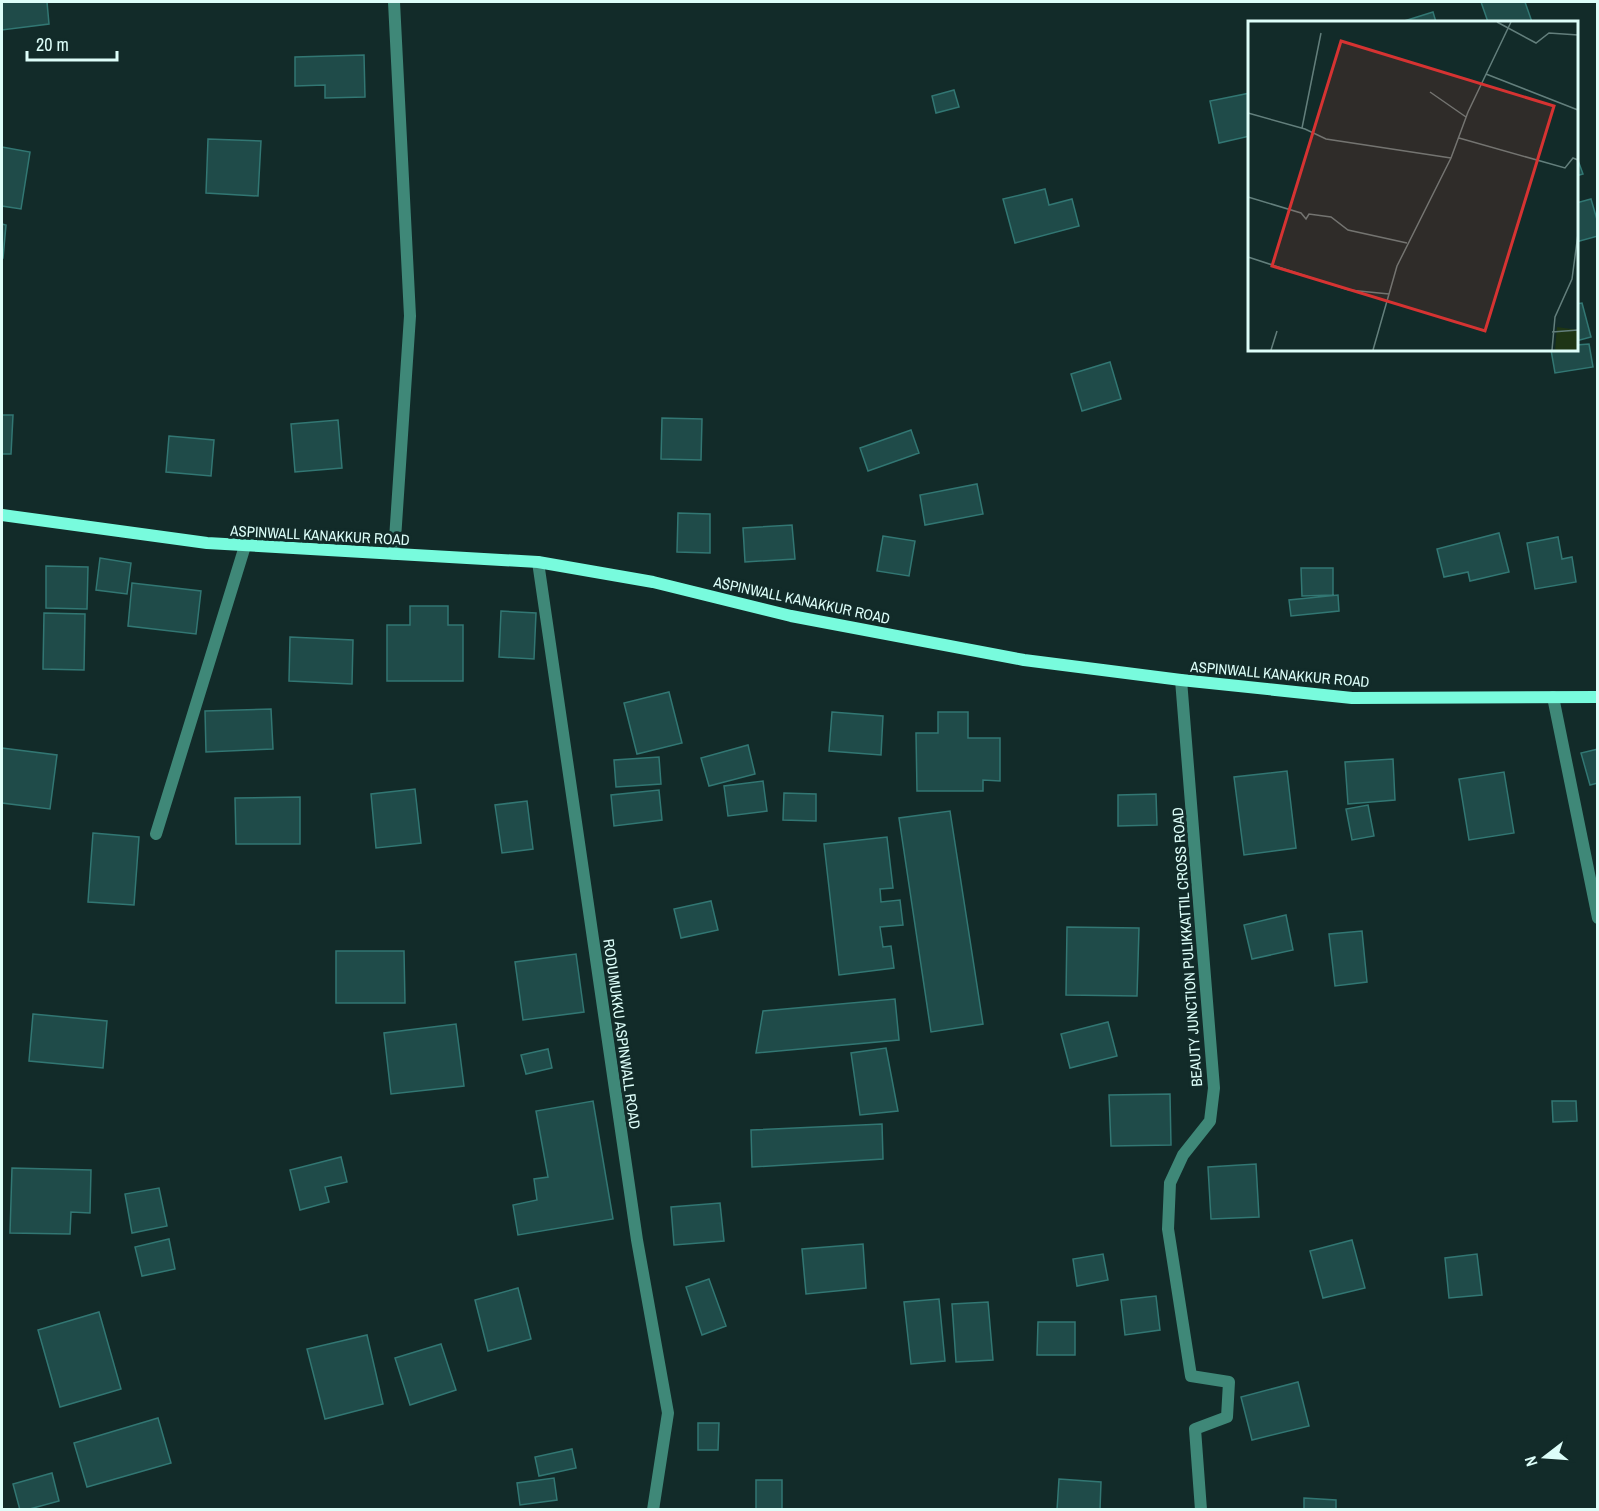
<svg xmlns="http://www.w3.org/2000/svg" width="1599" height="1511" font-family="'Archivo Narrow',sans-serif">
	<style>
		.building { fill: #1f4b49; stroke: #327773; stroke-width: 1.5 }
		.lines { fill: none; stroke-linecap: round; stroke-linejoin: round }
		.minor { stroke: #3f8878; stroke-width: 12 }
		.secondary { stroke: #78fbdd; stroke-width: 12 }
		.labels { text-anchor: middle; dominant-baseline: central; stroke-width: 6; stroke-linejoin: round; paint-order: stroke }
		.street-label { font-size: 15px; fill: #ddfef9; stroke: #122b29 }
		.inset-road { fill: none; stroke: #637f7c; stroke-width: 1.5 }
		.view { fill: #d63332; fill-opacity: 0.15; stroke: #d63332; stroke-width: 3 }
		.inset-edge { fill: none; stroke: #ddfef9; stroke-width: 3 }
	</style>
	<rect width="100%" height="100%" fill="#122b29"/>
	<path class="building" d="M2,2H47L49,24L2,30Z
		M1481,2H1525L1532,22H1488Z
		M1433,12L1436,22H1401Z
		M364,55L365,97L325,98V85L295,86V57Z
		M954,90L959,107L936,113L932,96Z
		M1250,93V136L1219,143L1210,101Z
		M208,139L261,141L258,196L206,193Z
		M2,147L30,152L21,209L2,206Z
		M1576,155L1583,174L1576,176Z
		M1045,189L1049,205L1072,199L1079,226L1015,243L1003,199Z
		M1591,199L1598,223V236L1576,242V203Z
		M2,224L6,225L3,258H2Z
		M1582,303L1591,337L1576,341V304Z
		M1589,344L1593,367L1555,373L1551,350H1576V345Z
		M1110,362L1121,399L1082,411L1071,374Z
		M2,415H13L11,454H2Z
		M662,418L702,419L701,460L661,459Z
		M338,420L342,468L295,472L291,424Z
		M911,430L919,453L868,471L860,448Z
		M169,436L214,440L211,476L166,472Z
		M977,484L983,514L925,525L920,495Z
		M678,513L710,514V553L677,552Z
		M792,525L795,559L745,562L743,528Z
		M1499,533L1509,572L1470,581L1468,572L1444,577L1437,549Z
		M883,536L915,541L909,576L877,571Z
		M1558,537L1562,559L1572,557L1576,582L1535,589L1527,543Z
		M100,558L131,563L127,594L96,590Z
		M46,566L88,567L87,609L46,608Z
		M1301,568H1333V595L1302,596Z
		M132,583L201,591L196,634L128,626Z
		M1338,595L1339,611L1291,616L1289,600Z
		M410,606H448V625H463V681H387V625H410Z
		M501,611L536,613L534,659L499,657Z
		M44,613L85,614L84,670L43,669Z
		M290,637L353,640L352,684L289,681Z
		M669,692L682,743L637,754L624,703Z
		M271,709L273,749L206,752L205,711Z
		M832,712L883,716L881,755L829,751Z
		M938,712H968V738H1000V781L983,780V791H917L916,733H938Z
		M748,745L755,774L709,786L701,758Z
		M2,748L57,755L50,809L2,803Z
		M1598,749V783L1590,785L1581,753Z
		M659,757L661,784L616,787L614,760Z
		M1393,759L1395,800L1348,804L1345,762Z
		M1287,771L1296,848L1244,855L1234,777Z
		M1504,772L1514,833L1469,840L1459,779Z
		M763,781L767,811L728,816L724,786Z
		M415,789L421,843L376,848L371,794Z
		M659,790L662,820L614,826L611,795Z
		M784,793L816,794V821L783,820Z
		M1156,794L1157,825L1118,826V795Z
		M300,797V844H236L235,798Z
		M527,801L533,849L502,853L495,805Z
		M1368,805L1374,836L1352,840L1346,809Z
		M950,811L983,1024L931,1032L899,818Z
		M93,833L139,837L134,905L88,902Z
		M887,837L893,888L880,889L881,902L900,900L903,925L880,927L883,947L891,946L894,968L839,975L824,844Z
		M711,901L718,930L681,938L674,909Z
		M1286,915L1293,950L1252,959L1244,925Z
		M1067,927L1139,928L1137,996L1066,995Z
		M1362,931L1367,982L1335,986L1329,934Z
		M336,951H404L405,1003H336Z
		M576,954L584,1012L523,1020L515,962Z
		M895,999L899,1040L756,1053L763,1011Z
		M33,1014L107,1021L103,1068L29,1061Z
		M1108,1022L1117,1056L1070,1068L1061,1034Z
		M456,1024L464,1086L391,1094L384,1033Z
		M886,1048L898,1111L860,1115L851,1053Z
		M548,1049L552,1068L526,1074L521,1055Z
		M1170,1094L1171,1145L1111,1146L1109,1095Z
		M593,1101L613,1219L518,1235L513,1205L537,1200L534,1179L548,1177L536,1111Z
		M1552,1101H1576L1577,1121L1553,1122Z
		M882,1124L883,1159L752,1167L751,1130Z
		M341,1157L347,1182L325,1187L329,1202L300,1210L290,1170Z
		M1256,1164L1259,1217L1211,1219L1208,1167Z
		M12,1168L91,1170L90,1213L71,1212L70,1234L10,1233Z
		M159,1188L167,1226L132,1233L125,1194Z
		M720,1203L724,1241L674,1245L671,1207Z
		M169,1239L175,1269L142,1276L135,1247Z
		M1352,1240L1365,1288L1323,1298L1310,1251Z
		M863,1244L866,1288L806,1294L802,1249Z
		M1103,1254L1108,1280L1077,1286L1073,1259Z
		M1477,1254L1482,1295L1449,1298L1445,1258Z
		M709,1279L726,1326L702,1335L686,1287Z
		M518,1288L531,1339L488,1351L475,1300Z
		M1156,1296L1160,1330L1125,1335L1121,1300Z
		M939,1299L945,1361L911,1364L904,1302Z
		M988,1302L993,1360L956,1362L952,1304Z
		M99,1312L121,1389L60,1407L38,1330Z
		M1038,1322H1075V1355H1037Z
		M367,1335L383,1404L325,1419L307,1349Z
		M441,1344L456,1390L410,1405L395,1358Z
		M1298,1382L1309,1426L1252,1440L1241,1397Z
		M158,1418L171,1463L87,1487L74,1443Z
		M698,1423H719L718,1450H698Z
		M572,1449L576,1468L539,1476L535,1457Z
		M52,1473L59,1501L26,1510H20L13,1484Z
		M554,1478L557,1500L520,1505L517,1483Z
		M1059,1479L1101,1482L1100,1510H1057Z
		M756,1480H782V1510H756Z
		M1304,1498L1336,1500V1510H1304Z"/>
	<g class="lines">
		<path class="minor" d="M394,554L410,316L394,2
			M538,562L637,1240L668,1413L653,1510
			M1181,680L1214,1088L1210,1121L1183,1155L1170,1183L1168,1229L1191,1376L1229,1382L1227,1417L1195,1429L1201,1510
			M1553,697L1598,918
			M156,834L245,546"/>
		<path class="secondary" d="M2,515L207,543L538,562L653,582L791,616L1024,660L1181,680L1352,698L1598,697"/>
	</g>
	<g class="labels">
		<g class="street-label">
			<text transform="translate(320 535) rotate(3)">ASPINWALL KANAKKUR ROAD</text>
			<text transform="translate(802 600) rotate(12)">ASPINWALL KANAKKUR ROAD</text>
			<text transform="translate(1280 674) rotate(5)">ASPINWALL KANAKKUR ROAD</text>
			<text transform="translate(1187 947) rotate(-94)">BEAUTY JUNCTION PULIKKATTIL CROSS ROAD</text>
			<text transform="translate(622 1034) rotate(82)">RODUMUKKU ASPINWALL ROAD</text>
		</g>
	</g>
	<g transform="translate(1248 21)">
		<rect width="330" height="330" fill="#122b29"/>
		<path d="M309,306L330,309V329H307Z" fill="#1e3515"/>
		<path class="inset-road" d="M249,1L288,22L301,12L330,14M238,53L330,89M182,71L218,96M0,92L57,108L78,118L203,137M54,107L73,12M211,117L317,147L325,137L330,139M0,176L53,192L58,198L61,193L83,196L100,209L159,222M0,236L101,269L141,273M304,311L330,309M23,329L29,310M125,329L149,245L203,137L220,91L263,1M304,329L307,296L324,258L330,213"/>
		<path class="view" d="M93,20L306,85L237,310L24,245Z"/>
		<rect width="330" height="330" class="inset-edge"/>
	</g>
	<rect width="1599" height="1511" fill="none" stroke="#ddfef9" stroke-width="6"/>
	<g transform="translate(1545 1457) rotate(253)" stroke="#122b29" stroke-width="4.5" paint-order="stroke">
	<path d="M0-4.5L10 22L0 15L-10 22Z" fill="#ddfef9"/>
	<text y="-9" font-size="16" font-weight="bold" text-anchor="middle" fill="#ddfef9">N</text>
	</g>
	<path d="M27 51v9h90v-9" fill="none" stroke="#ddfef9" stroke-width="3"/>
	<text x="36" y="51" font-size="18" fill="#ddfef9" stroke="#122b29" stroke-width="4.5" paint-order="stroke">20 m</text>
</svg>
